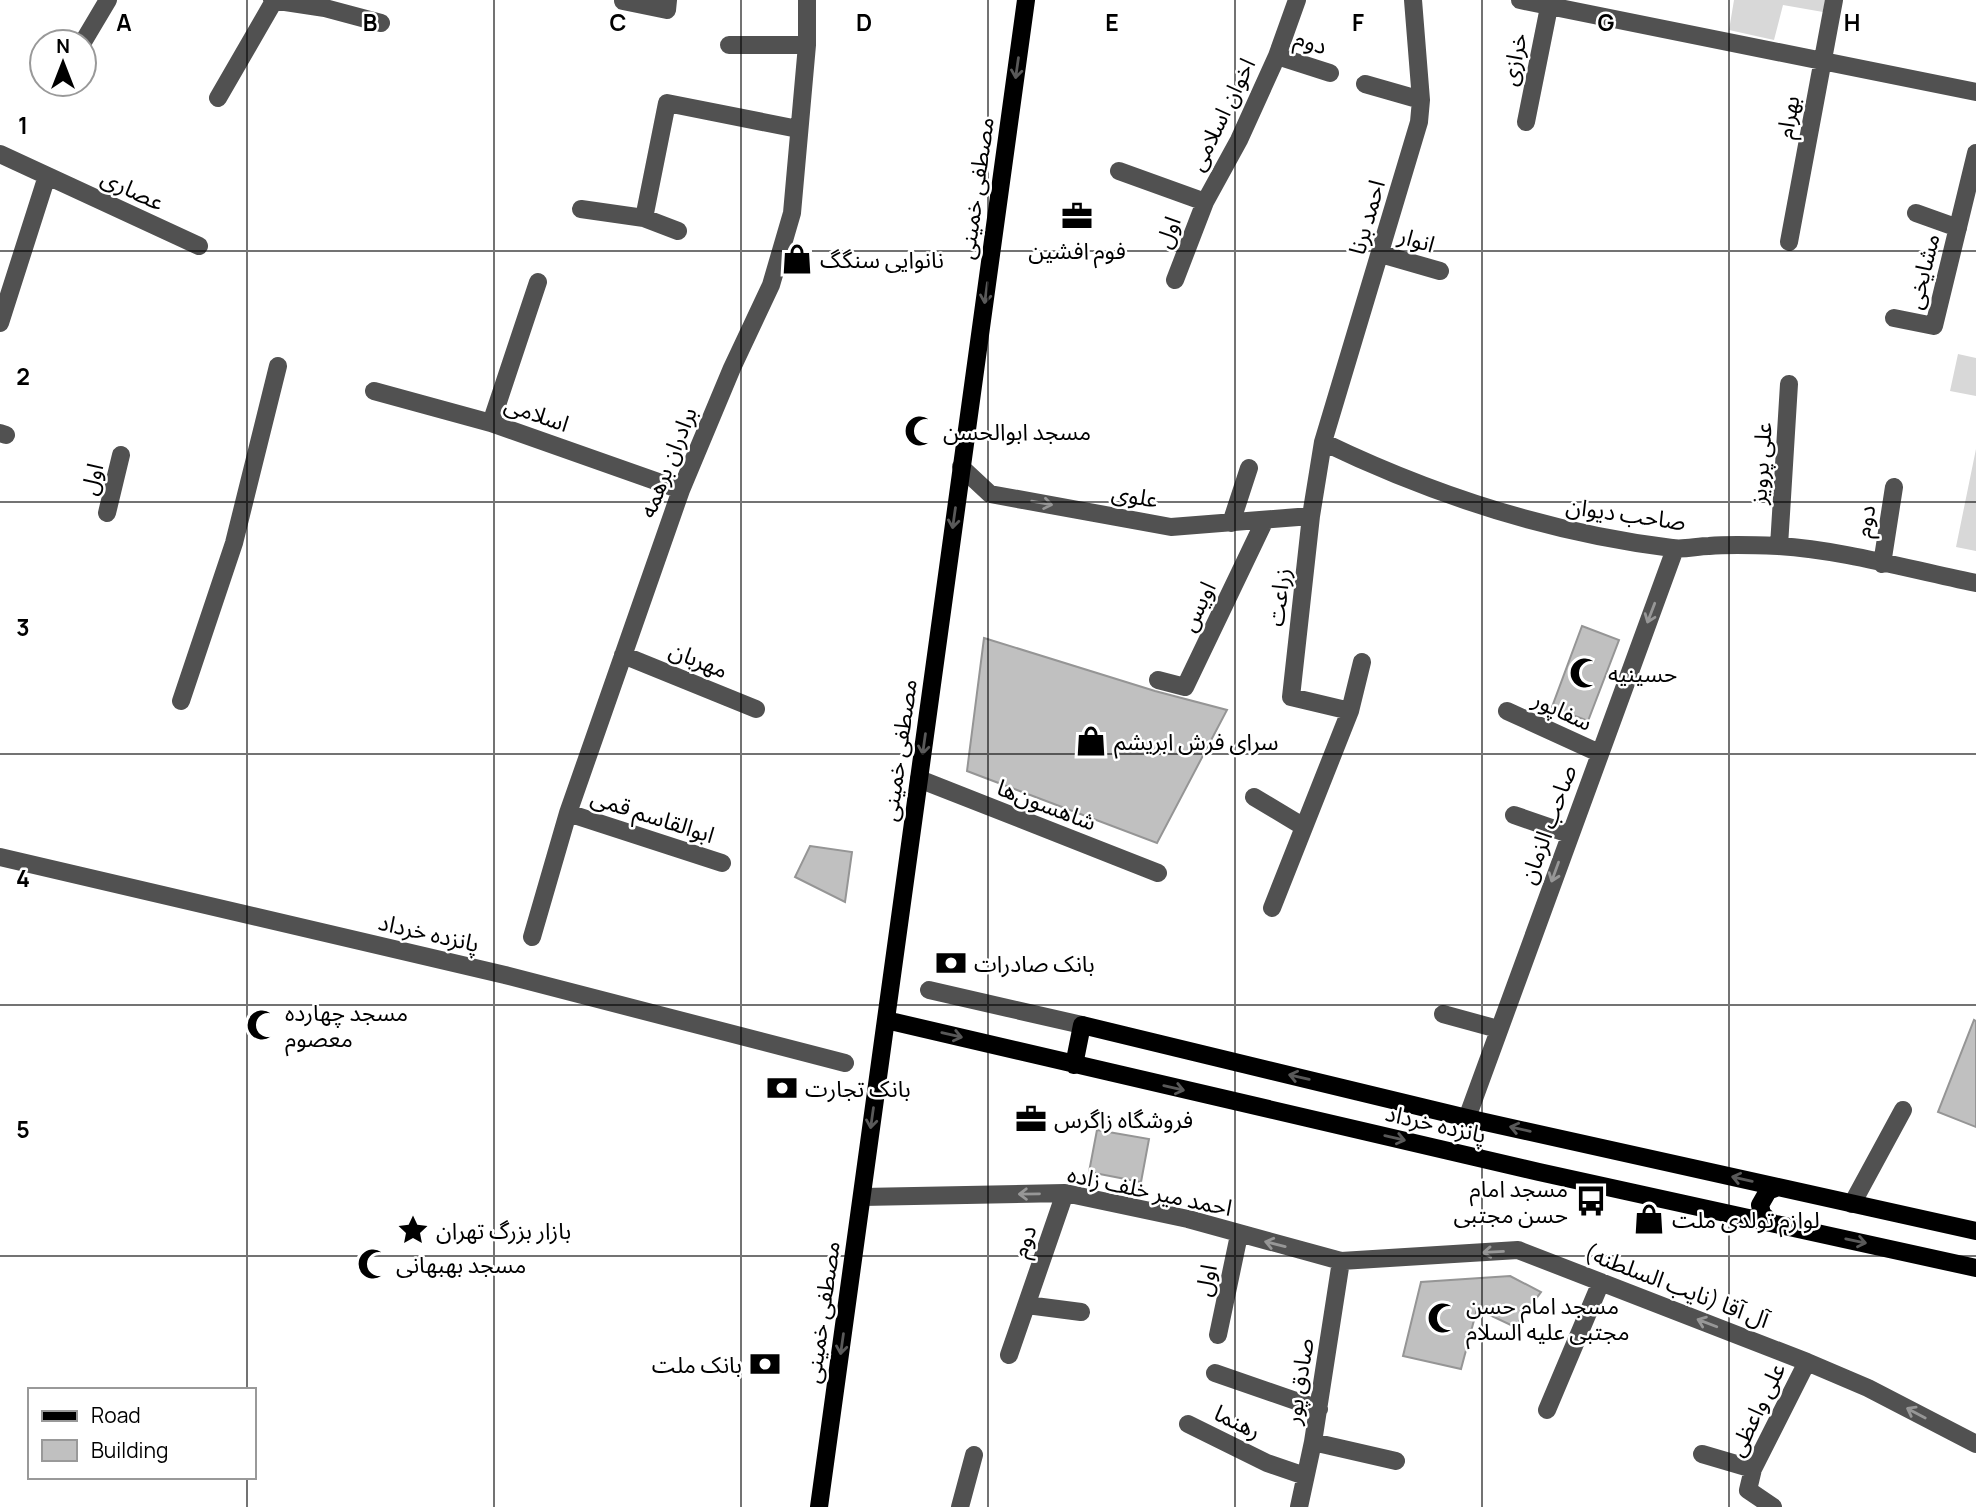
<svg xmlns="http://www.w3.org/2000/svg" width="1976" height="1507" font-family="Manrope,'Noto Sans Arabic',sans-serif">
	<style>
		.green { fill: #d8d8d8 }
		.building { fill: #c0c0c0; stroke: #959595; stroke-width: 2 }
		.lines { fill: none; stroke-linecap: round; stroke-linejoin: round }
		.minor { stroke: #515151; stroke-width: 18 }
		.major { stroke: #000; stroke-width: 18 }
		.oneway { stroke: #595959 }
		.oneway2 { stroke: #979797 }
		.grid { fill: none; stroke: #000; stroke-width: 2; stroke-opacity: 0.55 }
		.labels { text-anchor: middle; dominant-baseline: central; stroke-width: 5; stroke-linejoin: round; paint-order: stroke }
		.street-label { font-size: 23px; fill: #000; stroke: #fff }
		.poi-label { font-size: 23px; fill: #000; stroke: #fff; text-anchor: start }
		.grid-label { font-size: 23px; text-anchor: middle; font-weight: bold; fill: #000; stroke: #fff; stroke-width: 5; stroke-linejoin: round; paint-order: stroke }
	</style>
	<rect width="100%" height="100%" fill="#fff"/>
	<path class="green" d="M1734,0H1825L1823,12L1783,5L1774,40L1729,30Z
		M1958,354L1976,358V396L1950,391Z
		M1976,449V551L1956,547Z"/>
	<path class="building" d="M1582,626L1619,640L1588,721L1552,707Z
		M984,638L1155,691L1227,710L1157,843L967,771Z
		M810,846L852,852L845,902L795,877Z
		M1974,1020L1976,1021V1127L1938,1112Z
		M1097,1130L1149,1139L1141,1182L1089,1172Z
		M1510,1276L1541,1292L1515,1327L1477,1309L1461,1369L1403,1356L1421,1282Z"/>
	<g class="lines">
		<path class="minor" d="M272,0L325,8L381,23
			M1520,0L1976,92
			M623,1L667,10L668,0
			M83,42L108,0
			M729,45H807
			M1277,56L1330,73
			M1365,84L1421,100
			M218,98L274,1
			M1526,122L1549,7
			M0,154L199,246
			M1119,171L1205,202
			M581,209L644,218L667,103L798,129
			M1916,213L1958,228
			M644,218L678,231
			M1789,242L1834,0
			M1381,254L1440,271
			M1175,280L1205,202L1239,140L1277,56L1297,0
			M1894,318L1934,326L1976,153
			M0,323L47,176
			M374,391L491,423L681,490
			M491,423L538,282
			M0,433L6,435
			M1323,442C1433,495 1550,533 1672,548C1684,550 1697,546 1709,546C1731,544 1755,545 1778,546C1844,550 1911,570 1976,583
			M961,467L990,494L1171,527L1311,516
			M107,513L121,455
			M1231,523L1249,468
			M1779,546L1789,384
			M1882,564L1894,487
			M623,655L756,709
			M1158,680L1185,687L1265,520
			M181,701L234,543L278,366
			M1350,711L1291,697L1311,516L1323,442L1419,122L1421,100L1413,0
			M1507,711L1599,753
			M919,779L1158,873
			M1254,797L1304,827
			M568,813L722,863
			M1514,815L1569,834
			M0,857L505,975L845,1063
			M1272,908L1350,711L1362,662
			M532,937L568,813L681,490L732,368L771,285L792,213L807,45V0
			M929,990L1082,1025
			M1443,1014L1498,1029
			M1467,1118L1675,549
			M862,1197L1065,1193L1188,1219L1341,1261L1518,1250L1807,1362L1868,1388L1976,1444
			M1852,1204L1903,1110
			M1027,1305L1081,1312
			M1218,1335L1239,1235
			M1009,1355L1065,1193
			M1215,1373L1319,1409
			M1547,1410L1601,1282
			M1188,1424L1267,1463L1305,1476
			M1313,1442L1396,1461
			M1702,1454L1753,1469
			M960,1507L974,1455
			M1299,1507L1313,1442L1341,1261
			M1773,1507L1748,1490L1753,1469L1807,1362"/>
		<path class="major" d="M886,1020L1539,1172L1976,1268
			M1074,1065L1082,1025L1467,1118L1976,1231
			M1772,1223L1762,1214L1760,1205L1768,1191L1778,1187
			M819,1507L1026,0"/>
	</g>
	<defs><path id="oneway-shaft" d="M-6 0H5M1.5-3L5.5 0L1.5 3" fill="none" stroke-width="1.6" stroke-linecap="round" stroke-linejoin="round" transform="scale(1.75)"/></defs>
	<g class="oneway">
		<use href="#oneway-shaft" transform="translate(1017 68) rotate(98)"/>
		<use href="#oneway-shaft" transform="translate(986 293) rotate(98)"/>
		<use href="#oneway-shaft" transform="translate(954 518) rotate(98)"/>
		<use href="#oneway-shaft" transform="translate(924 744) rotate(98)"/>
		<use href="#oneway-shaft" transform="translate(952 1035) rotate(13)"/>
		<use href="#oneway-shaft" transform="translate(1299 1077) rotate(-167)"/>
		<use href="#oneway-shaft" transform="translate(1174 1088) rotate(13)"/>
		<use href="#oneway-shaft" transform="translate(872 1118) rotate(98)"/>
		<use href="#oneway-shaft" transform="translate(1520 1129) rotate(-167)"/>
		<use href="#oneway-shaft" transform="translate(1395 1138) rotate(13)"/>
		<use href="#oneway-shaft" transform="translate(1742 1179) rotate(-167)"/>
		<use href="#oneway-shaft" transform="translate(1856 1241) rotate(12)"/>
		<use href="#oneway-shaft" transform="translate(842 1344) rotate(98)"/>
	</g>
	<g class="oneway2">
		<use href="#oneway-shaft" transform="translate(1042 503) rotate(10)"/>
		<use href="#oneway-shaft" transform="translate(1651 613) rotate(111)"/>
		<use href="#oneway-shaft" transform="translate(1555 872) rotate(110)"/>
		<use href="#oneway-shaft" transform="translate(1029 1194) rotate(179)"/>
		<use href="#oneway-shaft" transform="translate(1275 1244) rotate(-166)"/>
		<use href="#oneway-shaft" transform="translate(1493 1252) rotate(177)"/>
		<use href="#oneway-shaft" transform="translate(1707 1323) rotate(-159)"/>
		<use href="#oneway-shaft" transform="translate(1916 1413) rotate(-152)"/>
	</g>
	<path class="grid" d="M247,0V1390M494,0V1507M741,0V1507M988,0V1507M1235,0V1507M1482,0V1507M1729,0V1507M0,251H1976M0,502H1976M0,754H1976M0,1005H1976M0,1256H1976M247,1477V1507"/>
	<defs>
		<g id="office-bare" transform="scale(2.415)"><path d="M-6-3h4V-5.5h4V-3h4V5H-6ZM-1-4.5V-3h2v-1.5ZM-6 0V1H6V0Z" fill="#000" stroke="#fff" stroke-width="2.5" paint-order="stroke"/></g>
		<g id="shop-bare" transform="scale(2.415)"><path d="M-5-2.5h2.3a2.7 3.5 0 0 1 5.4 0H5L5.5 6h-11ZM-1.5-2.5h3a1.5 2.3 0 0 0-3 0Z" fill="#000" stroke="#fff" stroke-width="2.5" paint-order="stroke"/></g>
		<g id="mosque-bare" transform="scale(2.415)"><path d="M3.5-4.9A6 6 0 1 0 3.5 4.9A5 5 0 1 1 3.5-4.9Z" fill="#000" stroke="#fff" stroke-width="2.5" paint-order="stroke"/></g>
		<g id="bank-bare" transform="scale(2.415)"><path d="M-6-4H6V4H-6ZM0-2.3a2.3 2.3 0 1 0 0 4.6a2.3 2.3 0 1 0 0-4.6Z" fill="#000" stroke="#fff" stroke-width="2.5" paint-order="stroke"/></g>
		<g id="bus-bare" transform="scale(2.415)"><path d="M-5-6H5V4H4V6H2V4H-2V6H-4V4H-5ZM-3.5-4V0h7V-4ZM-3.5 1.2v1.5H-2V1.2ZM2 1.2v1.5H3.5V1.2Z" fill="#000" stroke="#fff" stroke-width="2.5" paint-order="stroke"/></g>
		<g id="sight-bare" transform="scale(2.415)"><path d="M0-6L1.8-2.2L6-1.7L2.9 1.2L3.7 5.4L0 3.3L-3.7 5.4L-2.9 1.2L-6-1.7L-1.8-2.2Z" fill="#000" stroke="#fff" stroke-width="2.5" paint-order="stroke"/></g>
	</defs>
	<g fill-rule="evenodd">
		<use href="#office-bare" x="1077" y="216"/>
		<use href="#shop-bare" x="797" y="259"/>
		<use href="#mosque-bare" x="920" y="431"/>
		<use href="#mosque-bare" x="1585" y="673"/>
		<use href="#shop-bare" x="1091" y="741"/>
		<use href="#bank-bare" x="951" y="963"/>
		<use href="#mosque-bare" x="262" y="1025"/>
		<use href="#bank-bare" x="782" y="1088"/>
		<use href="#office-bare" x="1031" y="1119"/>
		<use href="#bus-bare" x="1591" y="1201"/>
		<use href="#shop-bare" x="1649" y="1219"/>
		<use href="#sight-bare" x="413" y="1230"/>
		<use href="#mosque-bare" x="373" y="1264"/>
		<use href="#mosque-bare" x="1443" y="1318"/>
		<use href="#bank-bare" x="765" y="1364"/>
	</g>
	<g class="labels">
		<g class="street-label">
			<text transform="translate(1311 41) rotate(18)">دوم</text>
			<text transform="translate(1513 59) rotate(-78)">خرازی</text>
			<text transform="translate(1221 114) rotate(-64)">اخوان اسلامی</text>
			<text transform="translate(1787 117) rotate(-80)">بهرام</text>
			<text transform="translate(975 188) rotate(-82)">مصطفی خمینی</text>
			<text transform="translate(133 189) rotate(25)">عصاری</text>
			<text transform="translate(1366 217) rotate(-74)">احمد برنا</text>
			<text transform="translate(1167 232) rotate(-69)">اول</text>
			<text transform="translate(1417 239) rotate(17)">انوار</text>
			<text transform="translate(1922 271) rotate(-76)">مشایخی</text>
			<text transform="translate(537 413) rotate(19)">اسلامی</text>
			<text transform="translate(667 462) rotate(-68)">برادران برهمه</text>
			<text transform="translate(1760 463) rotate(-86)">علی پرویز</text>
			<text transform="translate(91 479) rotate(-76)">اول</text>
			<text transform="translate(1135 495) rotate(10)">علوی</text>
			<text transform="translate(1626 513) rotate(8)">صاحب دیوان</text>
			<text transform="translate(1864 521) rotate(-81)">دوم</text>
			<text transform="translate(1278 597) rotate(-83)">زراعت</text>
			<text transform="translate(1197 606) rotate(-64)">اویس</text>
			<text transform="translate(699 659) rotate(22)">مهربان</text>
			<text transform="translate(1563 710) rotate(25)">سفاپور</text>
			<text transform="translate(898 750) rotate(-82)">مصطفی خمینی</text>
			<text transform="translate(1047 804) rotate(21)">شاهسون‌ها</text>
			<text transform="translate(653 815) rotate(18)">ابوالقاسم قمی</text>
			<text transform="translate(1547 824) rotate(-70)">صاحب الزمان</text>
			<text transform="translate(429 932) rotate(13)">پانزده خرداد</text>
			<text transform="translate(1436 1123) rotate(13)">پانزده خرداد</text>
			<text transform="translate(1150 1190) rotate(12)">احمد میر خلف زاده</text>
			<text transform="translate(1023 1241) rotate(-71)">دوم</text>
			<text transform="translate(1205 1280) rotate(-78)">اول</text>
			<text transform="translate(1677 1285) rotate(21)">آل آقا (نایب السلطنه)</text>
			<text transform="translate(821 1312) rotate(-82)">مصطفی خمینی</text>
			<text transform="translate(1298 1381) rotate(-81)">صادق پور</text>
			<text transform="translate(1756 1409) rotate(-64)">علی واعظی</text>
			<text transform="translate(1238 1421) rotate(26)">رهنما</text>
		</g>
		<g class="poi-label">
			<text x="1077" y="250" text-anchor="middle">فوم افشین</text>
			<text x="820" y="259">نانوایی سنگگ</text>
			<text x="943" y="431">مسجد ابوالحسن</text>
			<text x="1608" y="673">حسینیه</text>
			<text x="1114" y="741">سرای فرش ابریشم</text>
			<text x="974" y="963">بانک صادرات</text>
			<text x="285" y="1012">مسجد چهارده<tspan x="285" dy="26">معصوم</tspan></text>
			<text x="805" y="1088">بانک تجارت</text>
			<text x="1054" y="1119">فروشگاه زاگرس</text>
			<text x="1568" y="1188" text-anchor="end">مسجد امام<tspan x="1568" dy="26">حسن مجتبی</tspan></text>
			<text x="1672" y="1219">لوازم تولدی ملت</text>
			<text x="436" y="1230">بازار بزرگ تهران</text>
			<text x="396" y="1264">مسجد بهبهانی</text>
			<text x="1466" y="1305">مسجد امام حسن<tspan x="1466" dy="26">مجتبی علیه السلام</tspan></text>
			<text x="742" y="1364" text-anchor="end">بانک ملت</text>
		</g>
	</g>
	<g class="grid-label">
		<text x="124" y="31">A</text>
		<text x="370" y="31">B</text>
		<text x="618" y="31">C</text>
		<text x="864" y="31">D</text>
		<text x="1112" y="31">E</text>
		<text x="1358" y="31">F</text>
		<text x="1606" y="31">G</text>
		<text x="1852" y="31">H</text>
		<text x="23" y="134">1</text>
		<text x="23" y="385">2</text>
		<text x="23" y="636">3</text>
		<text x="23" y="887">4</text>
		<text x="23" y="1138">5</text>
	</g>
	<rect x="28" y="1388" width="228" height="91" fill="#ffffff" stroke="#999999" stroke-width="2"/>
	<rect x="42" y="1411" width="35" height="10" fill="#000000" stroke="#999999" stroke-width="2"/>
	<text x="91" y="1423" font-size="21" fill="#000000">Road</text>
	<rect x="42" y="1440" width="35" height="21" fill="#c0c0c0" stroke="#999999" stroke-width="2"/>
	<text x="91" y="1458" font-size="21" fill="#000000">Building</text>
	<g transform="translate(63 63)"><circle r="33" fill="#ffffff" stroke="#999999" stroke-width="2"/>
	<path d="M0-5L12 26L0 18L-12 26Z" fill="#000000"/>
	<text y="-10" font-size="19" font-weight="bold" text-anchor="middle" fill="#000000">N</text>
	</g>
</svg>
